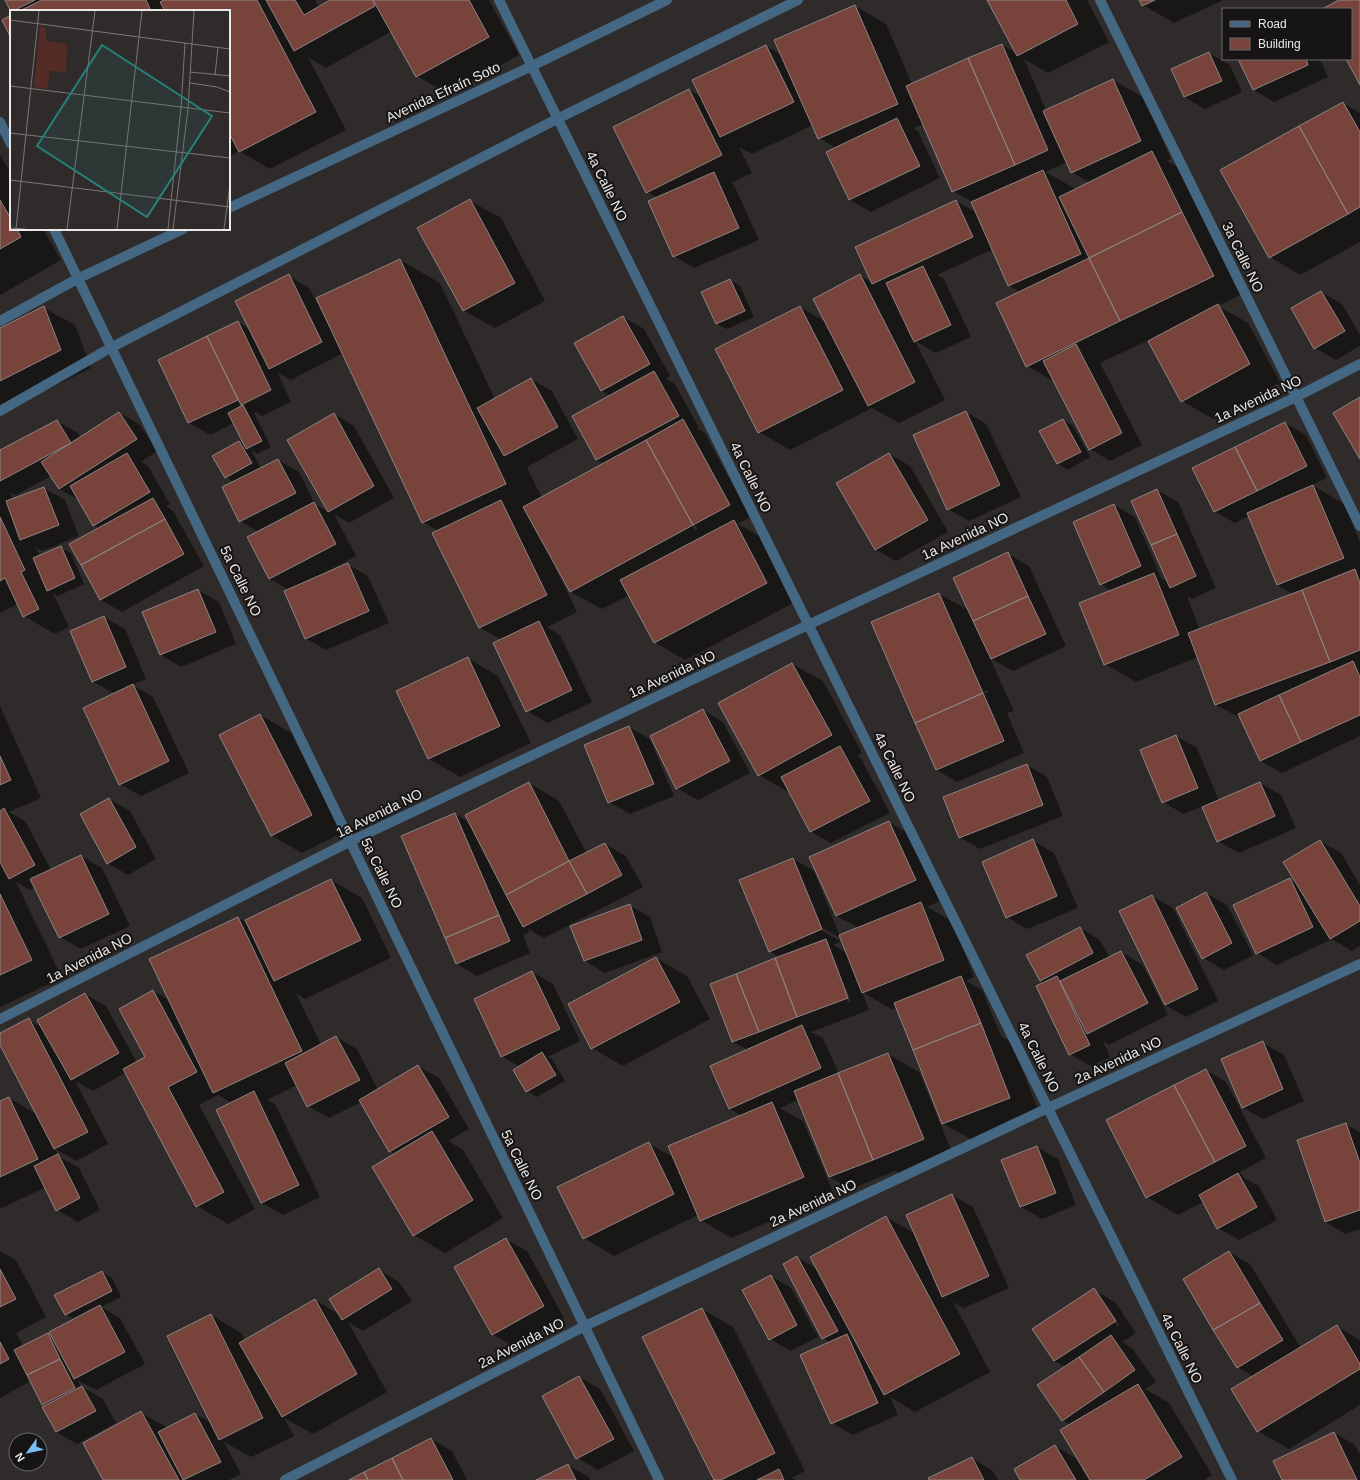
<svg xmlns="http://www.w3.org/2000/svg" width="1360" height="1480" font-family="Helvetica,sans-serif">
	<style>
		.shadow { fill: #0007; fill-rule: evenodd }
		.building { fill: #78433b; stroke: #8b8585 }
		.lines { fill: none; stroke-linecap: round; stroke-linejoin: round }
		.minor { stroke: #446783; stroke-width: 10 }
		.labels { text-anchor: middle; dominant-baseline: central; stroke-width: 4; stroke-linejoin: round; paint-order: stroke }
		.street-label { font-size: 14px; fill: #ebe8e8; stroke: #161414 }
		.inset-road { fill: none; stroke: #7a7776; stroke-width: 1 }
		.view { fill: #25817a; fill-opacity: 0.15; stroke: #25817a; stroke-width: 2 }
		.inset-edge { fill: none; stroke: #ebe8e8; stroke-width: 2 }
	</style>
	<rect width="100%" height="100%" fill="#2f2b2a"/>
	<path class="shadow" d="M6,0H315L319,7L332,0H489L519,55L448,94L417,76L392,31L326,68L308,57L346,130L270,169L239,151L229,157V11H11Z
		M988,0H1087L1109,42L1048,73L1024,59L1046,110L1113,80L1144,98L1171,159L1167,161L1183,170L1244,293L1218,306L1248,323L1280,382L1213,419L1182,401L1149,340L1100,363L1142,445L1110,461L1090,449L1055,382L1027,366L1021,292L1009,286L993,249L937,275L944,279L971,337L936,353L915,341L945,400L899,423L872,408L790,450L759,432L800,307L826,322L860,275L873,283L956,201L977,213L972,202L953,191L923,124L913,128L918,131L940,178L871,212L850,200L827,152L836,148L819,138L813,125L752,154L739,147L752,173L731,183L734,185L759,240L694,268L674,256L658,198L647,192L689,90L702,97L766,46L782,55L855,6L886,24L912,84L1002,45L1016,53ZM1068,162L1072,172L1090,183L1074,190V188L1045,172Z
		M1140,0H1223L1174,23L1143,5Z
		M1209,53L1230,65L1242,92L1205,109L1184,97Z
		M1239,59H1320L1328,77L1274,102L1254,90Z
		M1343,103L1360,113V242L1300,275L1270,257Z
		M0,155L11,173V229H43L61,260L0,295Z
		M470,201L501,218L545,301L495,328L464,311Z
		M400,260L440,283L495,399L531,379L552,391L578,439L527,467L542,498L604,464L597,460L573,416L611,396L602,391L576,343L623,317L644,329L670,376L666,379L675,384L699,428L697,429L704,432L750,517L738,524L765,539L797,601L685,660L654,642L629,595L602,609L571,592L557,566L555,567L577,612L547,627L560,635L592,702L548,723L527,711L502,640L479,627L439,531L423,522L343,353L291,380L277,372L291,402L262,416L256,412L254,413L271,447L257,454L251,450L261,468L278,460L299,472L315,504L329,512L288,440L334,414L354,426L394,498L349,523L334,514L356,556L327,571V573L347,564L368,576L389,623L326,650L305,638L289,590L270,579L259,532L240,521L234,482L225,477L239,442L246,446L234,423L210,435L189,423L159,360L238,322L250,329L289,276L309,288L318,304ZM659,466H661L697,529L695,530Z
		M730,280L740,286L754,317L727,329L717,324L702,293Z
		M1321,292L1342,304L1360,335V346L1336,360L1315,348Z
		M44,308L75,325L91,368L0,413V329Z
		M966,412L986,424L1021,497L969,521L948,509L914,436Z
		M120,413L140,425L157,451L141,462L148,466L170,504L166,506L173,511L204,566L122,612L101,600L71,545L99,528L93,525L79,500L59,489L51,476L16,495L10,492L13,499L44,488L65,500L79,536L42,551L36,548L40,556L61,548L71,553L84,584L58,596L53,593L69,627L55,634L24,616L18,604L0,613V451L57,421L78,433L81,438Z
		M1063,420L1073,426L1090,457L1068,470L1058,464L1041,432Z
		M1285,423L1306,435L1327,478L1312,485L1344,504L1360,542V736L1282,773L1261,761L1242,719L1216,705L1198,657L1136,682L1105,664L1112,591L1100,584L1114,505L1135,517L1161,578L1168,582L1157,490L1178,502L1216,588L1192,599L1187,596L1200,630L1294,594L1277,585L1249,516L1235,523L1214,511Z
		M889,454L910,466L948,532L896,561L875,549Z
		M1008,554L1029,566L1066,646L1013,671L990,658L1014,711L1007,713L1024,753L957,782L937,770L872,623L939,594L970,611L954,579ZM988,690V692L931,717L930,715Z
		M198,590L219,602L236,644L181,667L161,655Z
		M104,617L125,629L146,679L132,685L153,697L189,773L141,796L120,784L115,694L92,681Z
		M468,658L498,676L531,743L460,777L429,759L398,691Z
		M792,664L823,681L862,753L857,756L861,759L890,813L831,843L810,831L790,793L759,775L720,704Z
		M0,706L41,798L9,812L25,821L51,870L81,856L102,868L130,926L81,949L60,937L36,887L30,890L16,882L62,978L0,1007Z
		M703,710L723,722L750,773L698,800L677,788Z
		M260,715L291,733L342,833L302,853L272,836Z
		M629,727L650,739L674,796L630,814L609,802Z
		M1176,736L1197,748L1219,801L1260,783L1281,795L1296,828L1239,853L1218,841L1203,806L1184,814L1163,802Z
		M1027,765L1047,777L1063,816L980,849L959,837Z
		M529,783L559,801L587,854L605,844L626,856L643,887L544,938L528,929L529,932L523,935L530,953L477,976L457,964L455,814L469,822Z
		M109,799L130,811L156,859L128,875L107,863Z
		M889,822L920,840L946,898L927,907L952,921L974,977L966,981L982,990L1001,1036L1011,1042L1040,1115L974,1141L943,1124L897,1008L893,1010L862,992L869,1010L811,1032L823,1038L839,1074L888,1054L919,1072L954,1157L905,1177L895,1171L851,1189L830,1177L798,1100L780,1108L803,1121L834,1194L731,1238L701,1220L698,1215L614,1256L584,1238L649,1144L675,1158L742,1116L730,1109L711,1067L748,1050L733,1042L711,985L781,958L769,951L793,859L814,871L840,936L859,928L836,916ZM819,926L842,939V942L818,928ZM842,941L847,953L833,945ZM831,956H833L851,1002L849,1003Z
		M1033,841L1054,853L1078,908L1027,929L1007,917Z
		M1320,841L1341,853L1360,885V946L1352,951L1332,939L1277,965L1257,953L1290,879L1297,883Z
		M331,880L362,898L391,958L305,999L296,993L321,1045L336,1037L357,1049L378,1090L418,1066L439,1078L469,1129L448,1141L463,1150L503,1218L445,1253L414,1235L395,1154L390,1151L361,1102L329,1118L308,1106L297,1085L267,1100L275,1104L320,1197L283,1215L262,1203L217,1111L232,1103L218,1095L199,1105L255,1209L228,1224L197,1206L125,1073L93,1091L75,1081L108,1144L76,1161L55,1149L58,1156L79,1168L100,1210L78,1222L57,1210L46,1187L2,1208L0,1207V1102L9,1098L38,1115L0,1043V1034L29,1020L43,1028L85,994L106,1006L137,1063L146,1058L153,991L171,1001L238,918L247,923Z
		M1206,893L1227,905L1253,955L1224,970L1203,958Z
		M1152,896L1173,908L1218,1001L1186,1017L1165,1005Z
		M629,905L650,917L662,952L605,973L585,961Z
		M1080,928L1100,940L1110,958L1121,952L1142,964L1168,1015L1109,1045L1103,1041L1110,1057L1090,1066L1070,1054L1045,983L1041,981L1027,955Z
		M656,958L687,976L710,1019L623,1066L592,1048Z
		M532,972L553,984L580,1041L547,1057L552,1059L565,1081L537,1097L527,1091L520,1067L502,1056Z
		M1263,1043L1284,1055L1304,1101L1263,1119L1242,1107Z
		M1206,1070L1226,1082L1266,1158L1240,1172L1244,1178L1259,1186L1277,1220L1239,1240L1218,1228L1203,1202L1178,1215L1147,1197Z
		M1346,1125L1360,1132V1229L1346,1234L1325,1222Z
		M1037,1147L1058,1159L1076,1205L1042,1219L1021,1207L1002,1161Z
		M952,1195L973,1207L1009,1288L964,1308L953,1302L990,1372L915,1412L890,1397L898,1415L853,1435L832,1423L831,1343L823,1338L797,1257L817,1269L886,1217L916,1234Z
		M506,1239L527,1251L564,1318L513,1346L492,1334Z
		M0,1251L16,1260L46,1317L16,1333L23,1346L48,1334L53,1337L75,1320L66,1314L102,1272L112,1278L121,1297L101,1307L120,1318L145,1364L96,1390L77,1380L81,1387H82L103,1399L116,1423L77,1444L56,1432L46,1406L42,1404L31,1381L0,1398Z
		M1229,1252L1250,1264L1301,1348L1337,1326L1360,1340V1405L1289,1449L1258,1431L1254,1377L1237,1367Z
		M379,1270L399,1282L412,1301L363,1331L348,1322L387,1392L313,1434L284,1418L294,1436L251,1457L224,1442L241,1474L229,1480H104L141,1413L168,1428L195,1414L212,1423L211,1315L241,1333L245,1340L315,1300L340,1315Z
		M771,1276L791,1288L818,1337L791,1351L770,1339Z
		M1094,1290L1115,1302L1136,1333L1122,1342L1132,1348L1156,1382L1145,1389L1169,1403L1212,1475L1204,1480H1091L1084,1468L1082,1469L1089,1480H1021L1055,1446L1079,1460L1071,1425L1062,1420L1066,1367L1054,1361ZM1105,1306H1107L1119,1325L1117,1326Z
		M702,1309L733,1327L805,1471L792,1478L796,1480H715Z
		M579,1377L600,1389L634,1451L598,1470L577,1458Z
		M1334,1433L1355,1445L1360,1455V1480H1283L1274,1461Z
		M431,1439L452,1451L467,1480H351Z
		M972,1458L992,1470L998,1480H930Z
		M568,1465L589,1477L590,1480H538Z"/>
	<path class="building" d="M5,0H35L11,12Z
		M42,0H146L151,11H19Z
		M164,0H257L316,112L239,152L229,133V11H165L160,2Z
		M266,0H295L304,15L330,0H372L375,6L294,51Z
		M373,0H469L489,37L416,77Z
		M987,0H1066L1078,24L1017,56Z
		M1139,0H1155L1142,6Z
		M1339,0H1360V85L1346,59H1351V9H1322Z
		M855,5L898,104L818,139L774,40Z
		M11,15V38L2,20Z
		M1002,44L1048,150L1015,165L968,58Z
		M766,45L794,102L720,137L692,80Z
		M1209,52L1222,81L1184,97L1171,69Z
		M968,58L1015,165L952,192L906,86Z
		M1238,59H1306L1308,65L1253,90Z
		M1113,79L1141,141L1071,173L1043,111Z
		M689,89L722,155L646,193L613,127Z
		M1343,102L1360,132V207L1348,214L1299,126Z
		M897,118L920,166L849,200L826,152Z
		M1299,126L1348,214L1269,258L1220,170Z
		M1152,151L1182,212L1089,258L1059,197Z
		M1043,170L1081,254L1008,286L971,202Z
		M714,172L739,228L673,257L648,201Z
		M470,199L515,283L463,311L417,228Z
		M0,200L11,219V229H17L21,237L0,249Z
		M956,200L973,237L872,284L855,247Z
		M1182,212L1214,276L1120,321L1089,258Z
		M1089,258L1120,321L1026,367L996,303Z
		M400,259L506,484L422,523L316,298Z
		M923,266L951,325L914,342L886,283Z
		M289,274L322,342L269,369L235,301Z
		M860,274L915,382L868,406L813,299Z
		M730,279L745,311L716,324L701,292Z
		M1321,291L1345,331L1314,349L1291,308Z
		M1218,304L1250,364L1181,402L1148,341Z
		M44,306L61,350L0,381V328Z
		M800,306L843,390L758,433L715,349Z
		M623,316L650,364L601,391L574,343Z
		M238,321L271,390L241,405L207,336Z
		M207,336L238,400L188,423L158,360Z
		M1076,344L1122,433L1089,450L1043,361Z
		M654,371L679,416L596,460L572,416Z
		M531,378L558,427L504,456L477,408Z
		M1360,397V459L1333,413Z
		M243,405L262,441L246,449L228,413Z
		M966,411L1000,485L947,510L913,435Z
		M119,412L137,439L59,489L41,462Z
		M334,413L374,486L328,512L287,440Z
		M683,419L730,505L693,525L646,440Z
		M1063,419L1081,452L1057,464L1039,431Z
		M57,420L71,443L0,481V450Z
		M1285,422L1307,466L1257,491L1235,447Z
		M646,440L693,525L570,592L523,507Z
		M239,441L252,463L225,478L212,456Z
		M1235,447L1257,491L1214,512L1192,468Z
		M127,453L150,492L93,526L70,486Z
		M889,453L928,520L875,550L836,483Z
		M278,459L296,493L239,522L222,487Z
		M1313,485L1344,558L1277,585L1247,513Z
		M44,487L59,525L20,540L6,501Z
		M1157,489L1177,534L1151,545L1131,501Z
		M153,498L165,519L81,565L69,544Z
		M501,500L547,595L479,628L432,533Z
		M314,502L336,544L269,579L247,537Z
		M1114,504L1141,566L1100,585L1073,522Z
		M0,517L25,570L21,572L39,609L23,617L5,578L0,581Z
		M165,519L184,554L100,600L81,565Z
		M734,520L767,583L654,643L620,580Z
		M1177,534L1196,576L1170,588L1151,545Z
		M61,546L75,578L47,591L33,558Z
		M1008,552L1028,596L973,621L953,578Z
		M348,563L369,611L305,639L284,591Z
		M1355,569L1360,583V650L1330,662L1302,590Z
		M1154,573L1179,635L1104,665L1079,603Z
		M198,589L216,632L160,655L142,612Z
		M1302,590L1330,662L1215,705L1188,633Z
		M939,593L983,693L915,723L871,622Z
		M1028,596L1046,634L991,659L973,621Z
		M104,616L126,667L92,682L70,631Z
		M539,621L572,690L526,712L493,643Z
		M468,657L500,726L428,759L396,691Z
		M1353,661L1360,677V715L1301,742L1279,695Z
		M792,663L832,735L758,776L718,703Z
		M133,684L169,761L119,785L83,708Z
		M983,693L1004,741L936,770L915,723Z
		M1279,695L1301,742L1260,761L1238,714Z
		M703,709L730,761L676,789L650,736Z
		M260,714L312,815L271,836L219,735Z
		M629,726L654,784L608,803L584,745Z
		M1176,735L1198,788L1162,803L1140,750Z
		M840,746L870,801L810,832L781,777Z
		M0,756L11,780L0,785Z
		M1027,764L1043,805L959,838L943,797Z
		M529,782L569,861L506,895L465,815Z
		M1260,782L1275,816L1217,842L1202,807Z
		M109,798L136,847L107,864L80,814Z
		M4,808L35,865L9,879L0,862V811Z
		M455,813L499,915L445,938L401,836Z
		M889,821L916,880L836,916L809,857Z
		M1033,839L1057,896L1006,918L982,862Z
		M1320,840L1360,906V921L1330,939L1283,862Z
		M605,843L622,875L587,894L569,861Z
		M81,855L109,914L59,938L30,879Z
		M793,858L822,929L769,952L739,880Z
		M569,861L587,894L523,927L506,895Z
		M1290,878L1313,927L1256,954L1233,905Z
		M331,879L361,940L274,981L245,920Z
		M1206,892L1232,943L1202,959L1176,908Z
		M0,894L32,960L0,975Z
		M1152,895L1198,989L1165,1005L1119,911Z
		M921,902L944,960L862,993L839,935Z
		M630,904L642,940L584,961L570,926Z
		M499,915L510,941L456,964L445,938Z
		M238,917L302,1051L213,1093L149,959Z
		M1080,927L1093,953L1040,981L1026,955Z
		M826,939L848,998L797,1017L775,958Z
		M1121,951L1148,1003L1087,1034L1060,981Z
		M656,957L680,1002L591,1049L568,1004Z
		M775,958L797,1017L759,1032L736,974Z
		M532,971L560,1029L501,1057L474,999Z
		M736,974L759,1032L732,1042L710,984Z
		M961,976L981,1023L913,1050L894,1003Z
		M1057,976L1090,1045L1069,1055L1036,986Z
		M153,990L197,1072L168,1087L224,1192L196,1207L123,1069L145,1057L119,1009Z
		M85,993L119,1053L71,1080L37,1020Z
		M29,1018L88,1132L54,1149L0,1045V1033Z
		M981,1023L1010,1098L942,1124L913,1050Z
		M802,1025L821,1068L729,1109L710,1066Z
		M336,1036L360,1080L307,1107L285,1063Z
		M1263,1041L1283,1089L1242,1108L1221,1059Z
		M542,1052L556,1075L526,1092L513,1070Z
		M888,1053L924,1139L873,1160L838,1073Z
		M418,1065L449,1117L389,1152L359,1100Z
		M1206,1069L1246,1146L1215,1162L1174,1085Z
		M838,1073L873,1160L829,1177L794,1091Z
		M1174,1085L1215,1162L1146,1198L1106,1120Z
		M254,1091L299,1185L261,1203L216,1110Z
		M9,1097L38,1159L0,1177V1101Z
		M772,1102L804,1177L700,1221L668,1146Z
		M1346,1123L1360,1163V1210L1325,1222L1297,1140Z
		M432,1131L473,1200L413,1236L372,1167Z
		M649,1142L674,1194L583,1239L557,1187Z
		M1037,1146L1056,1193L1020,1207L1001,1160Z
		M58,1154L80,1198L56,1211L34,1166Z
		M1238,1173L1257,1207L1217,1229L1199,1195Z
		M952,1194L989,1276L942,1297L906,1215Z
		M886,1216L960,1354L884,1395L810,1257Z
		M506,1238L544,1306L492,1335L454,1267Z
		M1229,1251L1260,1303L1213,1330L1183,1279Z
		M797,1256L838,1331L822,1339L783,1264Z
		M379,1268L392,1289L342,1320L329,1299Z
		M0,1269L16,1299L0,1307Z
		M102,1271L112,1291L65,1315L54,1295Z
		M771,1275L797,1325L769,1340L742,1290Z
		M1094,1288L1116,1321L1054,1361L1032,1329Z
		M315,1299L357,1374L282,1417L239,1343Z
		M1260,1303L1283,1340L1237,1368L1213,1330Z
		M100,1305L125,1352L74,1379L49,1332Z
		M702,1308L775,1453L721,1480H714L642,1337Z
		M211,1314L263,1418L219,1440L167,1336Z
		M1337,1325L1360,1364V1369L1257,1432L1231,1389Z
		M48,1333L60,1359L27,1375L14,1350Z
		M847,1334L878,1403L831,1424L800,1355Z
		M1111,1335L1135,1370L1104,1392L1079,1357Z
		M0,1342L9,1359L0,1364Z
		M1079,1357L1104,1392L1062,1421L1037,1385Z
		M60,1359L75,1388L42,1405L27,1375Z
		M579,1376L614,1439L576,1459L542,1396Z
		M1138,1384L1182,1457L1144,1480H1090L1060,1430Z
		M82,1386L96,1411L56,1432L42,1407Z
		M141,1411L179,1480H103L83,1443Z
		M195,1413L221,1462L183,1480L158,1432Z
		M1334,1432L1357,1480H1282L1273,1461Z
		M431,1438L453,1480H403L392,1458Z
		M1055,1445L1076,1480H1020L1014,1469Z
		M972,1457L984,1480H929L928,1478Z
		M392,1458L403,1480H368L364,1472Z
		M568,1464L576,1480H536Z
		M779,1469L784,1480H757Z
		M364,1472L368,1480H349Z"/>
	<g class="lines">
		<path class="minor" d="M499,0L1232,1480
			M1100,0L1360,526
			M0,122L11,144
			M229,208L532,66L667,0
			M54,229L659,1480
			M0,321L79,278L183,229
			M0,411L112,347L557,119L798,0
			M0,1019L351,841L808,625L1296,397L1360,364
			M285,1480L585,1326L1048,1108L1360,964"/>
	</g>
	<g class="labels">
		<g class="street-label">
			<text transform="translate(443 92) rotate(-25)">Avenida Efraín Soto</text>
			<text transform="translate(607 186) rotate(64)">4a Calle NO</text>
			<text transform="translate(1243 257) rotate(64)">3a Calle NO</text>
			<text transform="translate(1258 399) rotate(-25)">1a Avenida NO</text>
			<text transform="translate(751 477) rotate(64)">4a Calle NO</text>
			<text transform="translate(965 536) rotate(-25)">1a Avenida NO</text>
			<text transform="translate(241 581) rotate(64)">5a Calle NO</text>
			<text transform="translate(672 674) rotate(-25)">1a Avenida NO</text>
			<text transform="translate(895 767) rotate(64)">4a Calle NO</text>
			<text transform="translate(379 813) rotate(-26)">1a Avenida NO</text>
			<text transform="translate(382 873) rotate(64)">5a Calle NO</text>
			<text transform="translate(89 958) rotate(-27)">1a Avenida NO</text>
			<text transform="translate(1039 1057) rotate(64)">4a Calle NO</text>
			<text transform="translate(1118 1060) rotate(-25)">2a Avenida NO</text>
			<text transform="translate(522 1165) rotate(64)">5a Calle NO</text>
			<text transform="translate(813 1203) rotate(-25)">2a Avenida NO</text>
			<text transform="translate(521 1343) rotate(-27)">2a Avenida NO</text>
			<text transform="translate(1182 1348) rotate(64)">4a Calle NO</text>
		</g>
	</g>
	<g transform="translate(10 10)">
		<rect width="220" height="220" fill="#2f2b2a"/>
		<path d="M30,16L36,17V31L57,34L56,62L40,61L37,79L24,77Z" fill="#552b25"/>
		<path class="inset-road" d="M0,10L220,39M180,62L220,66M205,65L208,37M180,73L207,77L220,82M0,76L220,103M0,123L220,148M0,170L220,197M0,218L15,219M6,219L29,1M57,219L85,1M107,219L132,1M158,219L171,98L175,33M163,219L178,99L184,1M214,219L220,174"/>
		<path class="view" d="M92,35L202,106L137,207L27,136Z"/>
		<rect width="220" height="220" class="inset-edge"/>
	</g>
	<rect x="1222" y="8" width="130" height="52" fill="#161414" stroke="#6b6969"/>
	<rect x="1230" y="21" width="20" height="6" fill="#446783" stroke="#6b6969"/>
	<text x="1258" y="28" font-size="12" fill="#ebe8e8">Road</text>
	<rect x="1230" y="38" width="20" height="12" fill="#78433b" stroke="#6b6969"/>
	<text x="1258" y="48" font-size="12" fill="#ebe8e8">Building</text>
	<g transform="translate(28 1452) rotate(237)"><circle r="19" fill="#161414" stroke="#6b6969"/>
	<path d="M0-3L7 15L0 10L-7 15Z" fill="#77bff7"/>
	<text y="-6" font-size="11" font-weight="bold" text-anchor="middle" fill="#ebe8e8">N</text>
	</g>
</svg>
